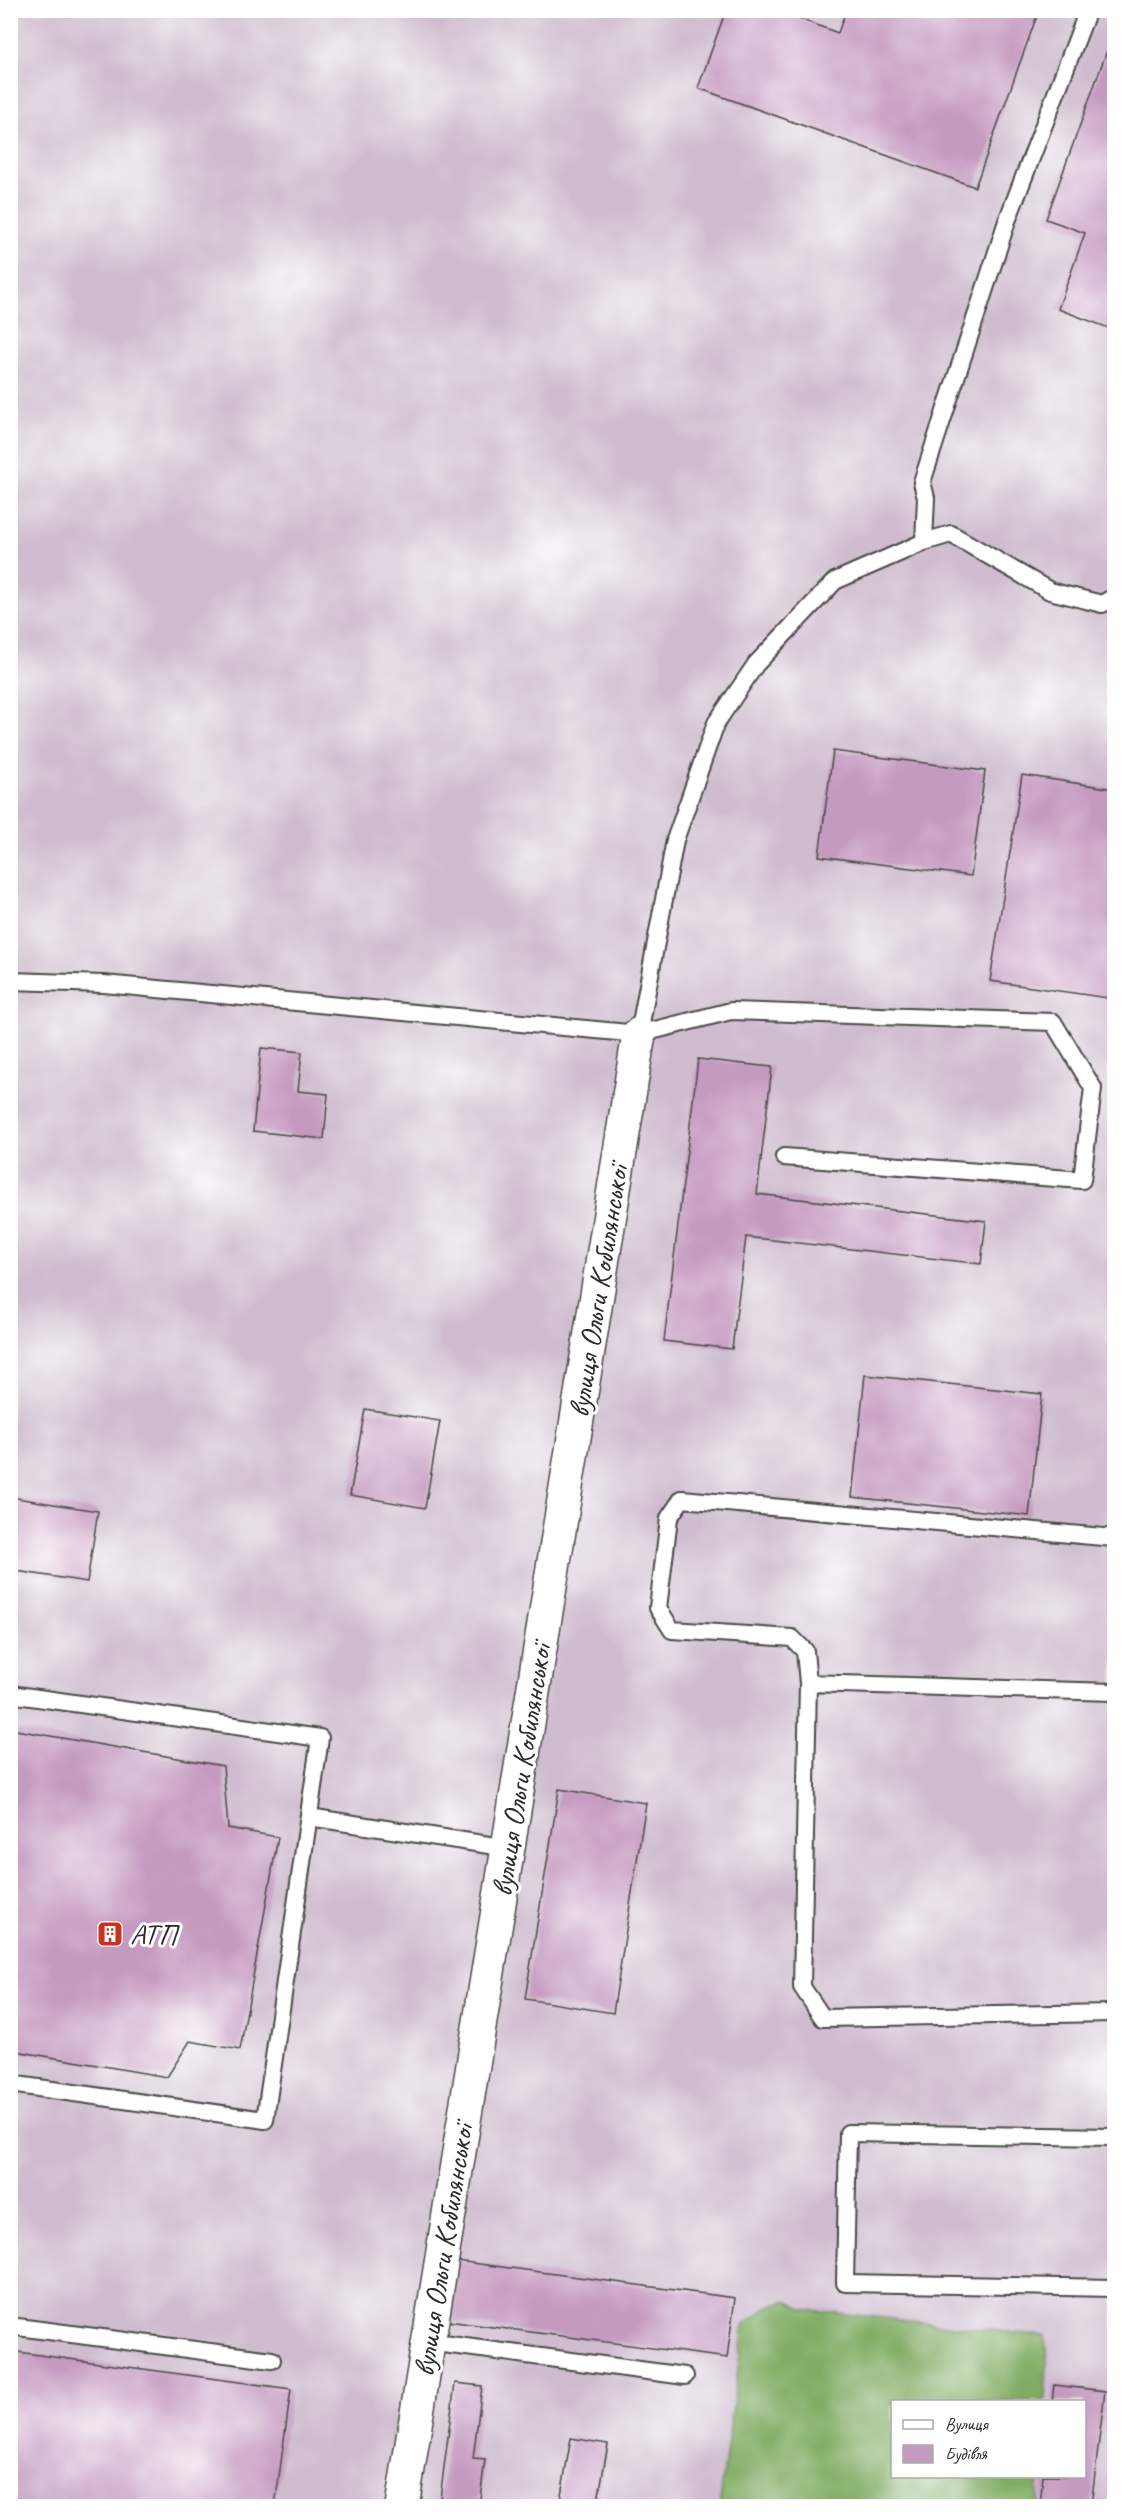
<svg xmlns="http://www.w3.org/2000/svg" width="1125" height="2517" font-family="Caveat,sans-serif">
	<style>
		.industrial { fill: #cfbdcf; fill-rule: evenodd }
		.forest { fill: #80ac64; stroke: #566c48; stroke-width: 1.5 }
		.building { fill: #c59ac0 }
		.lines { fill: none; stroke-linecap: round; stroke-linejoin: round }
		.lane-casing { stroke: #494846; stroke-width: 20 }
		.street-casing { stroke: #494846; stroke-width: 36 }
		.lane { stroke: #fff; stroke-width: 16 }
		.street { stroke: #fff; stroke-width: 33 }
		.labels { text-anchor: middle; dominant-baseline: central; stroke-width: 6; stroke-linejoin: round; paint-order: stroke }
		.street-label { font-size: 30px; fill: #2b2b2b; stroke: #fff }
		.poi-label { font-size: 30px; fill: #2b2b2b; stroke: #fff; text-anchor: start }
	</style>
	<rect width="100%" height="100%" fill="#fff"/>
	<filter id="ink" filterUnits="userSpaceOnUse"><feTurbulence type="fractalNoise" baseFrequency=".0167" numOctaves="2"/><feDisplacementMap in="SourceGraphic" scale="12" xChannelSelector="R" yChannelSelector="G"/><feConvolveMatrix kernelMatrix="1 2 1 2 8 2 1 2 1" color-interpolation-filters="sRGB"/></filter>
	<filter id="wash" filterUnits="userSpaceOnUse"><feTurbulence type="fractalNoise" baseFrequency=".008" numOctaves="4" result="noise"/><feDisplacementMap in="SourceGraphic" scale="24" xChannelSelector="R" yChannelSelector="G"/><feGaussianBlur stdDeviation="1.35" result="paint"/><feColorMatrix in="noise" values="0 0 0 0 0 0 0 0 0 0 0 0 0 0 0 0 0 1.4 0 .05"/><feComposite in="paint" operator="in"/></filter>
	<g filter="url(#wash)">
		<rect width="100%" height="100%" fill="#f3efdc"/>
		<path class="industrial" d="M11,11H1114V2506H11ZM892,2402H1084V2476H892Z"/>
		<path class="forest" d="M787,2300L803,2309L1045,2336L1047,2365L1045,2401L892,2402V2476L1039,2477L1037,2506H719L744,2325L771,2305Z"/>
		<g id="blocks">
			<path class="building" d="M726,10H775L838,33L846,10H1039L975,187L698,88Z
				M1114,31V330L1058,309L1085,233L1046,219Z
				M833,751L985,771L971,876L819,856Z
				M1022,775L1114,789V953L1108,998L990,981Z
				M261,1048L302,1052L298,1091L328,1094L324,1139L253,1131Z
				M698,1059L772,1067L757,1194L986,1221L981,1264L746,1237L732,1349L664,1341Z
				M865,1375L1042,1394L1029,1516L852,1497Z
				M365,1409L440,1421L425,1508L350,1495Z
				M10,1497L98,1511L87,1582L10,1570Z
				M10,1729L223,1766L228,1828L278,1837L240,2050L190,2041L167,2077L10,2050Z
				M559,1789L646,1803L613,2013L525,1999Z
				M457,2261L735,2298L727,2358L448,2321Z
				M10,2351L291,2389L275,2506H10Z
				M455,2383L482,2386L473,2459L485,2460L479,2506H439Z
				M1054,2385L1105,2391L1091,2506H1040L1043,2476H1084V2402H1052Z
				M571,2438L608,2444L597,2506H559Z"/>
		</g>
	</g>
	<g filter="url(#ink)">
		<use href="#blocks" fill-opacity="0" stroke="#494846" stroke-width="1.5"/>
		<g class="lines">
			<g class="lane-casing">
				<path id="lane" d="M924,542L926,498L922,482L1007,221L1088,10
					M10,981L104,984L639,1034L731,1011L1053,1022L1093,1088L1082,1180L784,1157
					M639,1034L675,840L716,723L756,664L835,581L924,542L951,534L1050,591L1102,604L1114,597
					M1114,1538L682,1499L669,1518L658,1608L672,1630L792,1638L805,1651L808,1683L802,1987L823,2018L1114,2013
					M808,1683L1114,1692
					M10,1694L320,1738L265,2120L10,2084
					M309,1817L508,1848
					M1114,2137L848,2133L845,2283L1114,2288
					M10,2326L272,2360
					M428,2342L685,2376"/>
			</g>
			<g class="street-casing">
				<path id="street" d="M402,2506L639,1034"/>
			</g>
			<use href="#lane" class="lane"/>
			<use href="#street" class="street"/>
		</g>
	</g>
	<defs>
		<g id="building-square" transform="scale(1.35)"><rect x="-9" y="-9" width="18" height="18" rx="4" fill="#c8321e" stroke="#fff"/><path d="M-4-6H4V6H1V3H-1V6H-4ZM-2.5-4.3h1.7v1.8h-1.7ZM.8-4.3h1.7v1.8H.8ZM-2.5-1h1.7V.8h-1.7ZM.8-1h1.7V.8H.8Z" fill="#fff"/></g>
	</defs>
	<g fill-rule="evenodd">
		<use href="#building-square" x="110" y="1934"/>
	</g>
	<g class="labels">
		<g class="street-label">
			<text transform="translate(598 1291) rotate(-81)">вулиця Ольги Кобилянської</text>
			<text transform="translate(521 1770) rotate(-81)">вулиця Ольги Кобилянської</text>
			<text transform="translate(443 2250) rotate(-81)">вулиця Ольги Кобилянської</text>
		</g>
		<g class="poi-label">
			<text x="130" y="1934">АТП</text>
		</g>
	</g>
	<rect width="1125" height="2517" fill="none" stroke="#fff" stroke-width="36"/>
	<rect x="891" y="2400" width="195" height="78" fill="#ffffff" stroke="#aaaaaa" stroke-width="1.5"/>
	<rect x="903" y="2420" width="30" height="9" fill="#ffffff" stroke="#aaaaaa" stroke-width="1.5"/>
	<text x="945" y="2430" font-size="18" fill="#2b2b2b">Вулиця</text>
	<rect x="903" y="2445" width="30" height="18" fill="#c59ac0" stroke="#aaaaaa" stroke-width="1.5"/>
	<text x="945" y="2460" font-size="18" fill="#2b2b2b">Будівля</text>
</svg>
